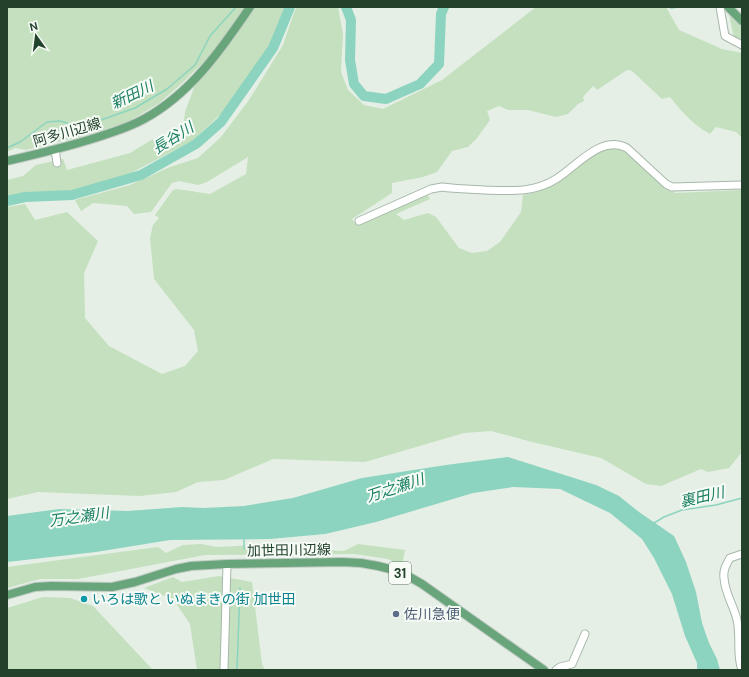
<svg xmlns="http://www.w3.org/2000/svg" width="749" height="677" font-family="'DM Sans','Noto Sans JP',sans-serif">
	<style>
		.green { fill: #c4e0be }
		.water { fill: #8cd4bf }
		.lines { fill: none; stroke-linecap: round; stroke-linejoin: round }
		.stream { stroke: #8cd4bf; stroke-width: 1.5 }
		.river { stroke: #8cd4bf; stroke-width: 10 }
		.minor-casing { stroke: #a7b8aa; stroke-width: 9 }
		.major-casing { stroke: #c1cac4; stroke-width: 10 }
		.minor { stroke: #fff; stroke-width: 7 }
		.major { stroke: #69a57a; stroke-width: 8 }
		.culture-dot { fill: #0f9aa8; stroke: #f6fbf6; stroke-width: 1.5 }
		.service-dot { fill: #5c6f8a; stroke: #f6fbf6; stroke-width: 1.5 }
		.labels { text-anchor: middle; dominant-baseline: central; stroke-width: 4; stroke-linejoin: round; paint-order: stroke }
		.shield { fill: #f6fbf6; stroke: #627a68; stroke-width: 1 }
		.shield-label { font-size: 13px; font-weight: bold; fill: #23422b }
		.street-label { font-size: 14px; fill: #23422b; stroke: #f6fbf6 }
		.culture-label { font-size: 14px; fill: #0d838f; stroke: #f6fbf6; text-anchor: start }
		.service-label { font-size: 14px; fill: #4e5e75; stroke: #f6fbf6; text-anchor: start }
		.water-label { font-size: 15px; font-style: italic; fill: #1b8063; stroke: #f6fbf6 }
	</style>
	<rect width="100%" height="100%" fill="#e5efe6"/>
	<path class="green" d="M7,7H245L216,50L180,85L158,104L131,120L118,125L86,135L26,150L15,148L7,152Z
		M255,7H285L272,43L257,66L224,111L192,141L131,173L75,191L26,193L7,196V180L23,176L36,165L63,159L67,170L130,153L153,139L159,150L182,140L185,112L195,85L236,36Z
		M297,7H338L343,34L341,72L348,90L364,105L383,109L442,80L536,7H666L679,30L722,49L742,53V138L736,132L716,127L710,134C692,124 683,113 670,97L662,99L632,71L627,70L597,90L593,86L583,97L584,101L578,104L568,114L556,117L528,110H508L499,106L487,111L490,120L477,138L468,147L452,151L437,172L423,177L392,183V193L352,219L356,224L366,221L427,194L430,199L396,214L404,220L428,213L436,217L459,248L472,253L487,251L500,242L521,212L523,195L537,192L557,182L594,153L614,146L627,153L675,193L742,190V452L729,468L708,472L701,469L661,486L646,484L601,458L532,442L491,431L464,433L365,462L273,459L224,480L198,482L176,492L140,496L38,492L7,499V207L25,204L35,220L67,212L98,241L84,273L85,318L109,346L162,374L185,366L198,351L194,330L154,279L150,238L153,225L159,218L155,215L173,190L177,189L210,194L246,174L248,157L207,182L198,185L179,181L172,183L151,212L134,214L127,206L93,203L81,211L75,200L130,185L170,167L198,158L221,137L249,100L283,45L295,10Z
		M729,14L742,27V42L734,38Z
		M201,544L217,547L254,545H308L322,550L344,551L358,544L405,550L402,566L388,559L355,554L205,555L78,579H40L7,588V567L158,547L166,553L183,545Z
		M219,576L252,582L262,664L265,670H197L190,624L173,599L144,588L173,577L182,582Z
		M43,597L70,598L93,606L153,670H7V608Z"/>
	<path class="water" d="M508,457L596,485L619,496L639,512L674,536L686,562L696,592L702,623L709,643L717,659L720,670L716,669V670H697V663L685,636L672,594L654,558L642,539L610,513L560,489L513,487L473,493L376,522L325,534L270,539L170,540L96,552L7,562V516L59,509L128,511L182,507L204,508L244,506L293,498L362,478L446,465Z"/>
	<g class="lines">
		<path class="stream" d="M670,7L671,8L679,7
			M7,148L20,142L47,122L60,121L81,127L135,108L167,89L195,65L210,36L236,7
			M654,523L664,517L682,510L716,505L742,498
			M244,549V539
			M740,619L742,624
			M237,670L240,588"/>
		<path class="river" d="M346,7L351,20L350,60L354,84L364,96L386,99L420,84L439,64L441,14L444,7
			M7,201L25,197L72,195L141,175L196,144L221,122L273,48L290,7"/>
		<g class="minor-casing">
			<path id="minor" d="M720,7L725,36L742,45
				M55,149L57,163
				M359,221L431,189L442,187C456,189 471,189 485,190C510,191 534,193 556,179C576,167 601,134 627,148L666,184L672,187L742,185
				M224,670L227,564
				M556,670L560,667L572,664L585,634
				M742,670C736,654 741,637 737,620C734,606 725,594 724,578C723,570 726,565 730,558L742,554"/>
		</g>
		<g class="major-casing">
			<path id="major" d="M728,7L742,21
				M7,161C42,153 76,145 110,133C122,129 133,125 144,119C190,94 221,50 250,7
				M7,595L35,587L51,586L112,587L135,582L176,569L191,566L227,564L342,562L361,563L378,566L394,570L408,576L422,584L544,670"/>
		</g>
		<use href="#minor" class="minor"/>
		<use href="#major" class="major"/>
	</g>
	<circle class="culture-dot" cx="84" cy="599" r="4"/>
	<circle class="service-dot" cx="396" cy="614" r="4"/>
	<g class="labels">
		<rect class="shield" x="389" y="562" width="22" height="22" rx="3"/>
		<g class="shield-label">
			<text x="400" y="573">31</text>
		</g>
		<g class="street-label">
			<text transform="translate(67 132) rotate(-16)">阿多川辺線</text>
			<text transform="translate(289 550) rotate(-1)">加世田川辺線</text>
		</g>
		<g class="culture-label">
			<text x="92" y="599">いろは歌と いぬまきの街 加世田</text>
		</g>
		<g class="service-label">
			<text x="404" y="614">佐川急便</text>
		</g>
		<g class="water-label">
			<text transform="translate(132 95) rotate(-26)">新田川</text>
			<text transform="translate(173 138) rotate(-32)">長谷川</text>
			<text transform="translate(395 488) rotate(-18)">万之瀬川</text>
			<text transform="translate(702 497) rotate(-13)">裏田川</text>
			<text transform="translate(79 517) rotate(-8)">万之瀬川</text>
		</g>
	</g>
	<rect width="749" height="677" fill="none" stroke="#23422b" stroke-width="16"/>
	<g transform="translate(36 36) rotate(346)" stroke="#f6fbf6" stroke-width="3" paint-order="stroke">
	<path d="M0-3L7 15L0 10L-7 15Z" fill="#23422b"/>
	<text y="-6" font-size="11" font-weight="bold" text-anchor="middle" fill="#23422b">N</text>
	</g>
</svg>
